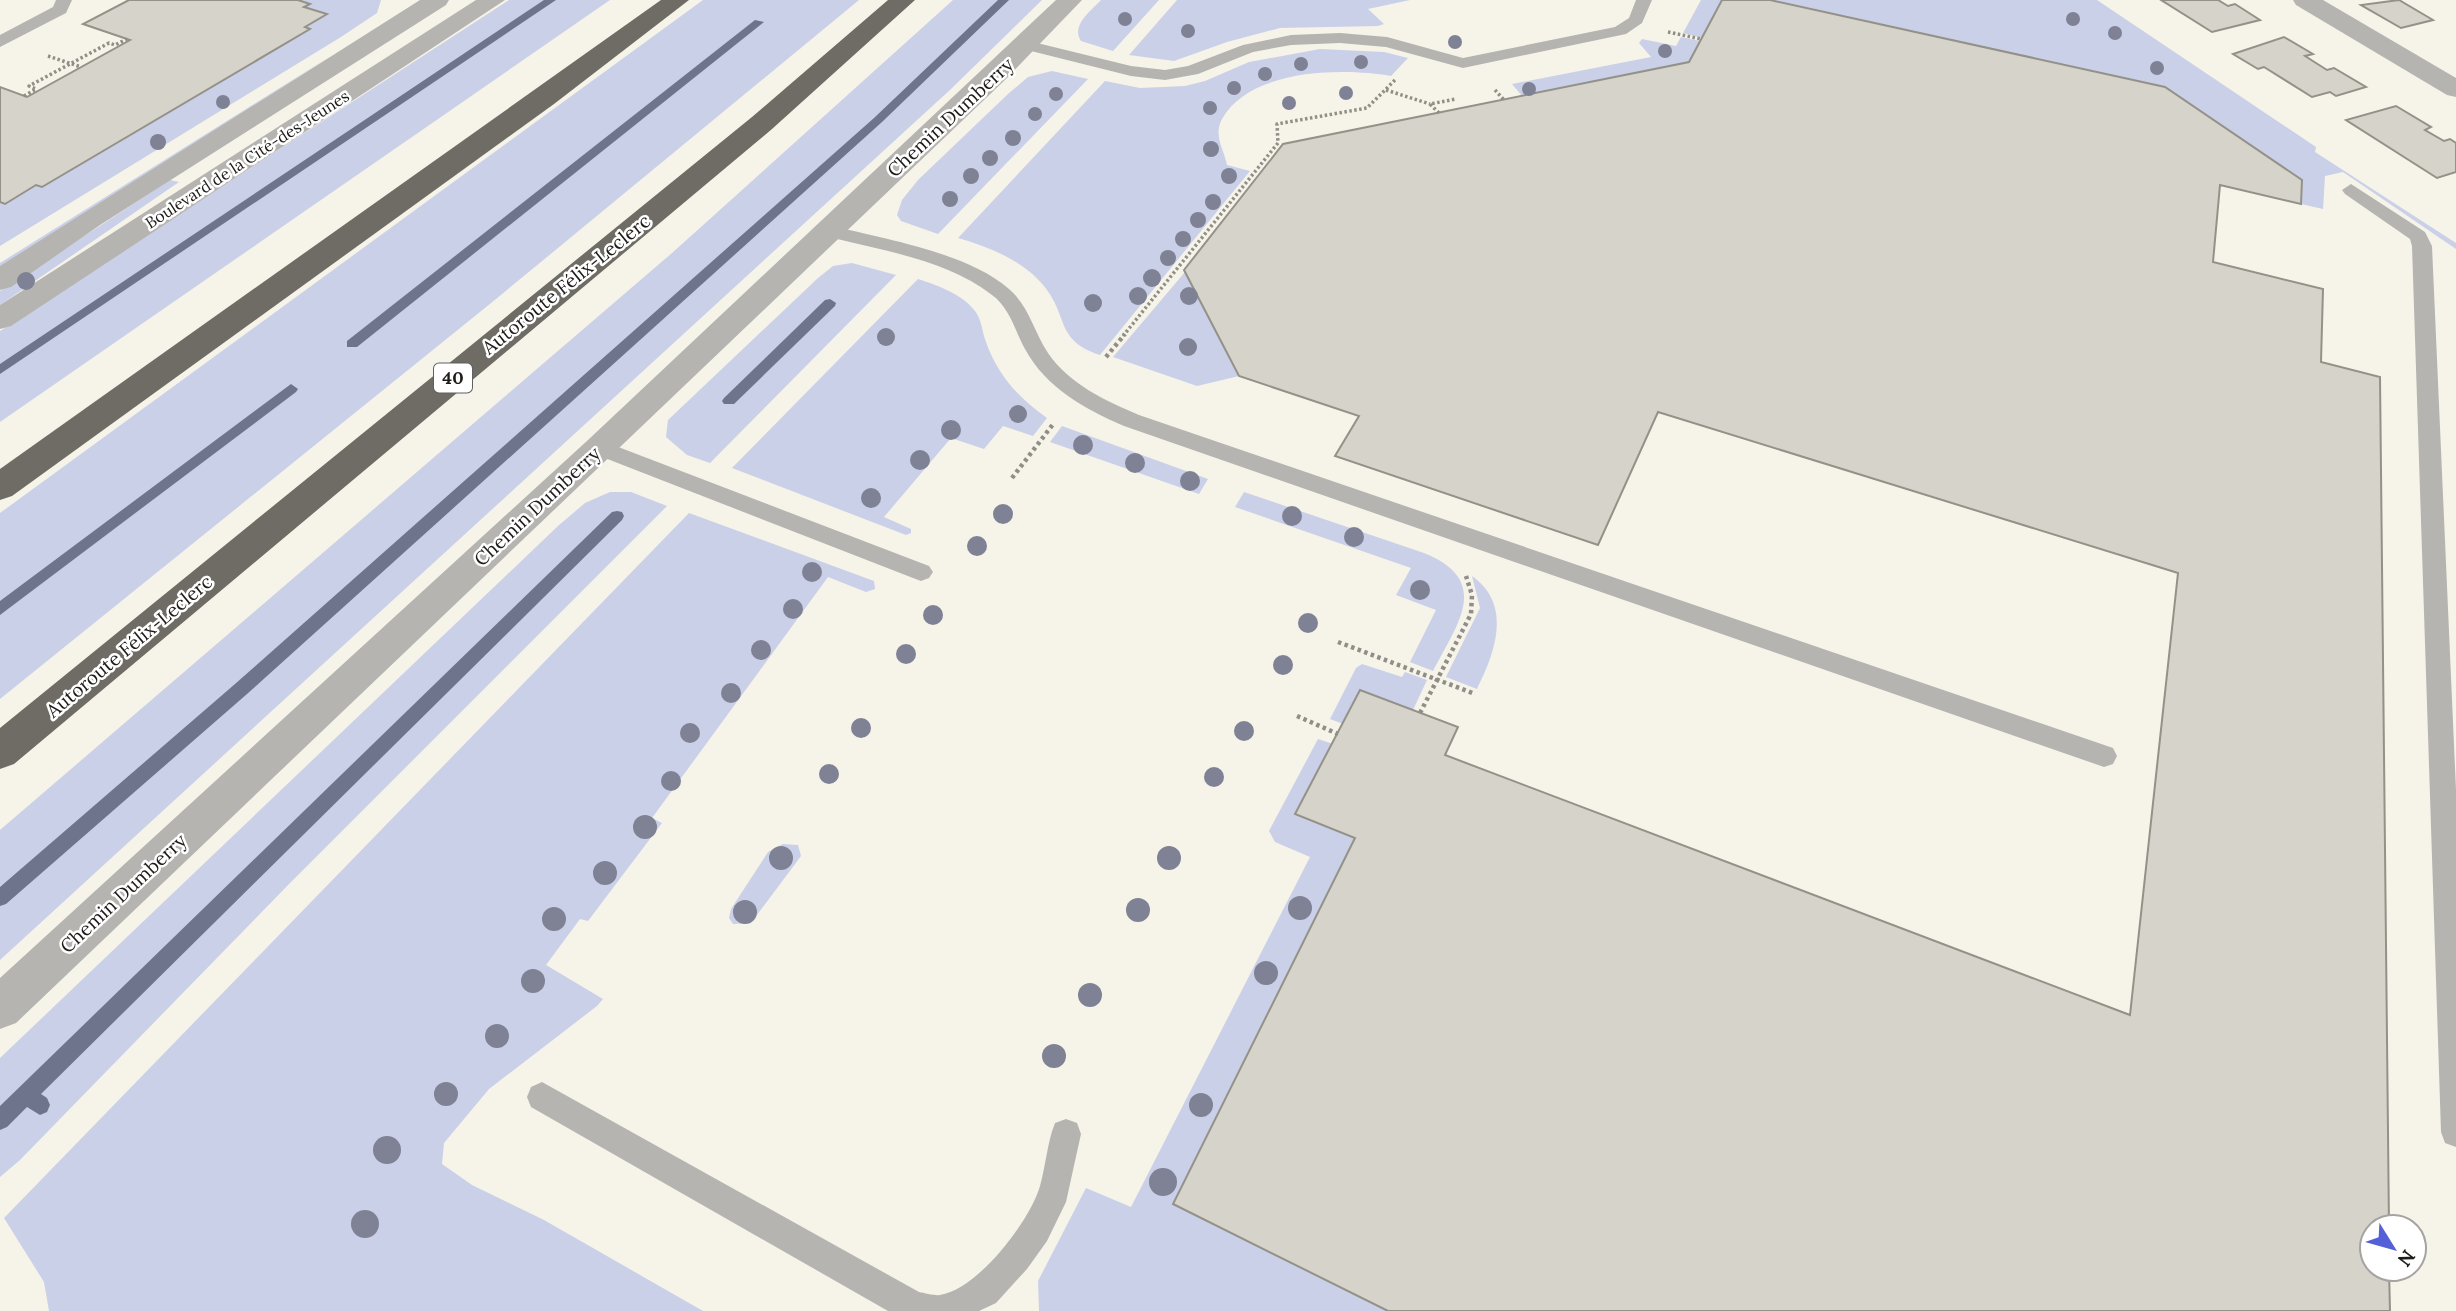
<svg xmlns="http://www.w3.org/2000/svg" width="2456" height="1311" font-family="Lora,serif">
  <style>
    .green { fill: #cad0e8 }
    .lines { fill: none; stroke-linecap: round; stroke-linejoin: round }
    .stream { fill: #6e748c; fill-rule: evenodd }
    .building { fill: #d6d4ca; stroke: #949188; stroke-width: 2 }
    .path-far1 { stroke: #908e87; stroke-width: 3.5; stroke-dasharray: 2.5 2.5; stroke-linecap: butt }
    .path { stroke: #908e87; stroke-width: 4.5; stroke-dasharray: 3.5 3.5; stroke-linecap: butt }
    .service { fill: #b5b4b0; fill-rule: evenodd }
    .minor { fill: #b5b4b0; fill-rule: evenodd }
    .tertiary { fill: #b5b4b0; fill-rule: evenodd }
    .motorway { fill: #6e6c64; fill-rule: evenodd }
    .tree { fill: #7f8195 }
    .labels { text-anchor: middle; stroke-width: 5; stroke-linejoin: round; paint-order: stroke }
    .far-street-label { font-size: 16px; fill: #1d1c19; stroke: #fff }
    .shield { fill: #fff; stroke: #61605e; stroke-width: 2 }
    .shield-label { font-size: 18px; font-weight: bold; fill: #1d1c19 }
    .street-label { font-size: 19px; fill: #1d1c19; stroke: #fff }
  </style>
  <rect width="100%" height="100%" fill="#f6f3e9"/>
  <g class="green">
    <polygon points="298,0 381,0 377,13 341,37 0,246 0,202 5,203 36,185 42,187 309,29 305,27 326,15 304,7 310,4"/>
    <polygon points="509,0 610,0 0,422 0,331"/>
    <polygon points="703,0 859,0 496,299 0,699 0,513"/>
    <polygon points="953,0 1042,0 951,89 0,960 0,830 672,253"/>
    <path d="M1101,0H1159L1113,51L1081,41C1071,25 1090,12 1101,0Z"/>
    <polygon points="1177,0 1410,0 1368,9 1384,24 1378,26 1280,28 1227,42 1174,61 1129,55"/>
    <polygon points="1701,0 1722,0 1702,38 1683,33"/>
    <polygon points="1770,0 2097,0 2316,147 2315,152 2456,243 2456,249 2343,172 2325,176 2323,209 2301,204 2302,180 2165,87"/>
    <polygon points="1681,37 1700,41 1689,62 1522,96 1512,84 1651,57 1639,43 1642,39 1676,46"/>
    <path d="M1320,49L1384,52L1408,58L1391,76C1343,68 1251,68 1222,119C1213,136 1224,149 1227,165L1250,171L1100,355C1057,341 1068,319 1047,290C1027,262 990,247 958,238L1105,81L1140,88L1185,86L1205,81L1249,62Z"/>
    <polygon points="334,54 0,269 0,263"/>
    <polygon points="1052,71 1088,79 938,234 901,221 897,215 902,200 918,180 1008,94 1028,77"/>
    <polygon points="170,180 179,182 0,305 0,291"/>
    <polygon points="852,263 896,275 710,463 687,455 666,437 668,420 818,278 833,266"/>
    <polygon points="1185,272 1239,376 1197,386 1113,357"/>
    <path d="M918,279C939,286 962,294 975,311C982,320 982,332 986,342C998,376 1019,398 1047,418L1033,436L1003,426L984,449L951,438L884,517L911,529V533L906,535L732,468Z"/>
    <polygon points="1062,426 1208,479 1199,494 1050,442"/>
    <polygon points="610,492 631,492 667,506 290,883 20,1160 0,1177 0,1058 558,526 585,503"/>
    <path d="M1244,492L1424,553C1493,581 1457,624 1433,671L1410,662L1436,610L1396,595L1411,568L1235,507Z"/>
    <polygon points="689,513 874,581 875,589 866,592 828,577 652,818 662,823 588,921 580,919 546,965 603,999 597,1006 489,1089 444,1143 442,1164 472,1185 544,1220 703,1311 49,1311 44,1282 4,1218"/>
    <path d="M1472,576C1513,605 1495,653 1477,689L1446,677L1480,608Z"/>
    <polygon points="1362,664 1402,677 1405,672 1427,680 1413,710 1361,690 1343,724 1330,719 1356,668"/>
    <polygon points="1318,739 1333,744 1295,814 1355,838 1173,1203 1388,1311 1039,1311 1038,1281 1086,1188 1131,1207 1310,857 1275,842 1269,831"/>
    <polygon points="783,844 798,845 801,856 751,923 733,924 729,918 731,909 768,852"/>
  </g>
  <g class="lines">
    <g class="stream">
      <polygon points="544,0 556,0 0,374 0,364"/>
      <polygon points="998,0 1009,0 882,122 247,694 6,904 0,906 0,887 235,684 874,118"/>
      <polygon points="755,20 764,22 357,347 347,347 347,341"/>
      <polygon points="830,299 836,303 835,306 734,404 724,404 722,401 724,398 825,300"/>
      <polygon points="291,384 298,389 296,392 0,615 0,601"/>
      <polygon points="617,511 622,512 624,516 622,520 41,1094 47,1098 50,1105 47,1112 40,1115 27,1107 7,1127 0,1130 0,1106 612,512"/>
    </g>
  </g>
  <g class="building">
    <polygon points="129,0 298,0 310,4 304,7 327,14 305,27 310,29 42,187 36,185 5,204 0,202 0,87 27,97 130,40 83,24"/>
    <polygon points="1722,0 1770,0 2165,87 2302,180 2301,204 2220,185 2213,262 2323,289 2321,362 2380,377 2389,1227 2372,1227 2372,1269 2389,1269 2390,1311 1388,1311 1173,1204 1355,838 1295,814 1360,690 1458,727 1445,755 2130,1015 2178,573 1658,412 1598,545 1335,456 1359,416 1239,376 1184,270 1283,144 1689,62"/>
    <polygon points="2161,0 2218,0 2228,6 2235,4 2260,20 2212,32"/>
    <polygon points="2399,0 2433,20 2401,28 2361,5"/>
    <polygon points="2284,37 2313,54 2305,56 2327,70 2334,68 2366,87 2336,96 2330,92 2312,97 2264,67 2258,69 2233,54"/>
    <polygon points="2396,106 2431,127 2425,130 2444,141 2450,139 2456,143 2456,172 2437,178 2346,120"/>
  </g>
  <g class="lines">
    <g class="path-far1">
      <polyline points="1668,32 1701,39"/>
      <polyline points="48,56 81,67"/>
      <polyline points="1386,90 1430,104"/>
      <polyline points="1495,90 1504,100"/>
      <polyline points="24,96 36,89 29,86 109,43 115,45 127,39"/>
      <polyline points="1439,113 1430,104 1456,99"/>
      <polyline points="1123,336 1278,143 1277,124 1367,108 1395,80"/>
    </g>
    <g class="path">
      <polyline points="1106,357 1125,334"/>
      <polyline points="1012,478 1054,423"/>
      <polyline points="1338,642 1475,694"/>
      <polyline points="1420,713 1471,614 1472,595 1466,576"/>
      <polyline points="1297,716 1338,734"/>
    </g>
    <g class="service">
      <polygon points="56,0 72,0 66,13 0,47 0,35 53,7"/>
      <polygon points="1636,0 1652,0 1642,23 1626,34 1463,68 1386,47 1340,43 1291,45 1253,52 1198,74 1165,80 1131,76 1019,48 1017,45 1025,40 1131,66 1165,70 1188,66 1243,45 1291,35 1340,33 1387,37 1463,58 1615,27 1629,18"/>
      <polygon points="2351,184 2425,232 2432,246 2456,790 2456,1147 2445,1143 2441,1132 2412,246 2410,239 2345,194 2342,190"/>
      <path d="M829,225C883,239 967,252 1009,289C1029,306 1034,332 1048,353C1069,384 1106,401 1139,415L2113,748L2117,756L2113,764L2104,767L1124,426C1085,409 1046,388 1025,349C1015,331 1010,308 992,295C946,259 878,250 822,235L820,231Z"/>
      <polygon points="600,440 929,566 933,572 929,578 921,581 913,578 592,453 589,448 592,443"/>
      <path d="M542,1082L919,1292C925,1293 935,1296 940,1295C978,1289 1030,1221 1040,1186C1046,1165 1047,1143 1055,1123L1066,1119L1077,1123L1081,1134L1066,1202L1047,1241L1027,1269L996,1303L979,1311H888L531,1107L527,1097L531,1087Z"/>
    </g>
    <polygon class="minor" points="2293,0 2323,0 2456,78 2456,97 2447,95 2296,5"/>
    <g class="tertiary">
      <polygon points="420,0 449,0 446,5 100,225 11,287 0,290 0,266"/>
      <polygon points="476,0 505,0 11,326 0,329 0,305"/>
      <polygon points="1056,0 1082,0 1006,79 16,1023 0,1029 0,978 588,440"/>
    </g>
    <g class="motorway">
      <polygon points="661,0 689,0 554,104 12,496 0,500 0,469"/>
      <polygon points="888,0 915,0 772,129 14,764 0,769 0,728 752,117"/>
    </g>
  </g>
  <g class="tree">
    <circle cx="1125" cy="19" r="7"/>
    <circle cx="2073" cy="19" r="7"/>
    <circle cx="1188" cy="31" r="7"/>
    <circle cx="2115" cy="33" r="7"/>
    <circle cx="1455" cy="42" r="7"/>
    <circle cx="1665" cy="51" r="7"/>
    <circle cx="1361" cy="62" r="7"/>
    <circle cx="1301" cy="64" r="7"/>
    <circle cx="2157" cy="68" r="7"/>
    <circle cx="1265" cy="74" r="7"/>
    <circle cx="1234" cy="88" r="7"/>
    <circle cx="1529" cy="89" r="7"/>
    <circle cx="1346" cy="93" r="7"/>
    <circle cx="1056" cy="94" r="7"/>
    <circle cx="223" cy="102" r="7"/>
    <circle cx="1289" cy="103" r="7"/>
    <circle cx="1210" cy="108" r="7"/>
    <circle cx="1035" cy="114" r="7"/>
    <circle cx="1013" cy="138" r="8"/>
    <circle cx="158" cy="142" r="8"/>
    <circle cx="1211" cy="149" r="8"/>
    <circle cx="990" cy="158" r="8"/>
    <circle cx="971" cy="176" r="8"/>
    <circle cx="1229" cy="176" r="8"/>
    <circle cx="950" cy="199" r="8"/>
    <circle cx="1213" cy="202" r="8"/>
    <circle cx="1198" cy="220" r="8"/>
    <circle cx="1183" cy="239" r="8"/>
    <circle cx="1168" cy="258" r="8"/>
    <circle cx="1152" cy="278" r="9"/>
    <circle cx="26" cy="281" r="9"/>
    <circle cx="1138" cy="296" r="9"/>
    <circle cx="1189" cy="296" r="9"/>
    <circle cx="1093" cy="303" r="9"/>
    <circle cx="886" cy="337" r="9"/>
    <circle cx="1188" cy="347" r="9"/>
    <circle cx="1018" cy="414" r="9"/>
    <circle cx="951" cy="430" r="10"/>
    <circle cx="1083" cy="445" r="10"/>
    <circle cx="920" cy="460" r="10"/>
    <circle cx="1135" cy="463" r="10"/>
    <circle cx="1190" cy="481" r="10"/>
    <circle cx="871" cy="498" r="10"/>
    <circle cx="1003" cy="514" r="10"/>
    <circle cx="1292" cy="516" r="10"/>
    <circle cx="1354" cy="537" r="10"/>
    <circle cx="977" cy="546" r="10"/>
    <circle cx="812" cy="572" r="10"/>
    <circle cx="1420" cy="590" r="10"/>
    <circle cx="793" cy="609" r="10"/>
    <circle cx="933" cy="615" r="10"/>
    <circle cx="1308" cy="623" r="10"/>
    <circle cx="761" cy="650" r="10"/>
    <circle cx="906" cy="654" r="10"/>
    <circle cx="1283" cy="665" r="10"/>
    <circle cx="731" cy="693" r="10"/>
    <circle cx="861" cy="728" r="10"/>
    <circle cx="1244" cy="731" r="10"/>
    <circle cx="690" cy="733" r="10"/>
    <circle cx="829" cy="774" r="10"/>
    <circle cx="1214" cy="777" r="10"/>
    <circle cx="671" cy="781" r="10"/>
    <circle cx="645" cy="827" r="12"/>
    <circle cx="781" cy="858" r="12"/>
    <circle cx="1169" cy="858" r="12"/>
    <circle cx="605" cy="873" r="12"/>
    <circle cx="1300" cy="908" r="12"/>
    <circle cx="1138" cy="910" r="12"/>
    <circle cx="745" cy="912" r="12"/>
    <circle cx="554" cy="919" r="12"/>
    <circle cx="1266" cy="973" r="12"/>
    <circle cx="533" cy="981" r="12"/>
    <circle cx="1090" cy="995" r="12"/>
    <circle cx="497" cy="1036" r="12"/>
    <circle cx="1054" cy="1056" r="12"/>
    <circle cx="446" cy="1094" r="12"/>
    <circle cx="1201" cy="1105" r="12"/>
    <circle cx="387" cy="1150" r="14"/>
    <circle cx="1163" cy="1182" r="14"/>
    <circle cx="365" cy="1224" r="14"/>
  </g>
  <g class="labels">
    <g class="far-street-label">
      <text transform="translate(247 159) rotate(-33)" y="6">Boulevard de la Cité-des-Jeunes</text>
    </g>
    <rect class="shield" x="434" y="363.5" width="38" height="29" rx="5"/>
    <g class="shield-label">
      <text x="453" y="384">40</text>
    </g>
    <g class="street-label">
      <text transform="translate(950 117) rotate(-43)" y="7">Chemin Dumberry</text>
      <text transform="translate(566 284) rotate(-39)" y="7">Autoroute Félix-Leclerc</text>
      <text transform="translate(537 506) rotate(-43)" y="7">Chemin Dumberry</text>
      <text transform="translate(129 646) rotate(-40)" y="7">Autoroute Félix-Leclerc</text>
      <text transform="translate(123 893) rotate(-43)" y="7">Chemin Dumberry</text>
    </g>
  </g>
  <g transform="translate(2393 1248) rotate(127)"><circle r="33" fill="#ffffff" stroke="#a5a4a3" stroke-width="2"/>
  <path d="M0-5L12 26L0 18L-12 26Z" fill="#5460d7"/>
  <text y="-10" font-size="19" font-weight="bold" text-anchor="middle" fill="#1d1c19">N</text>
  </g>
</svg>
